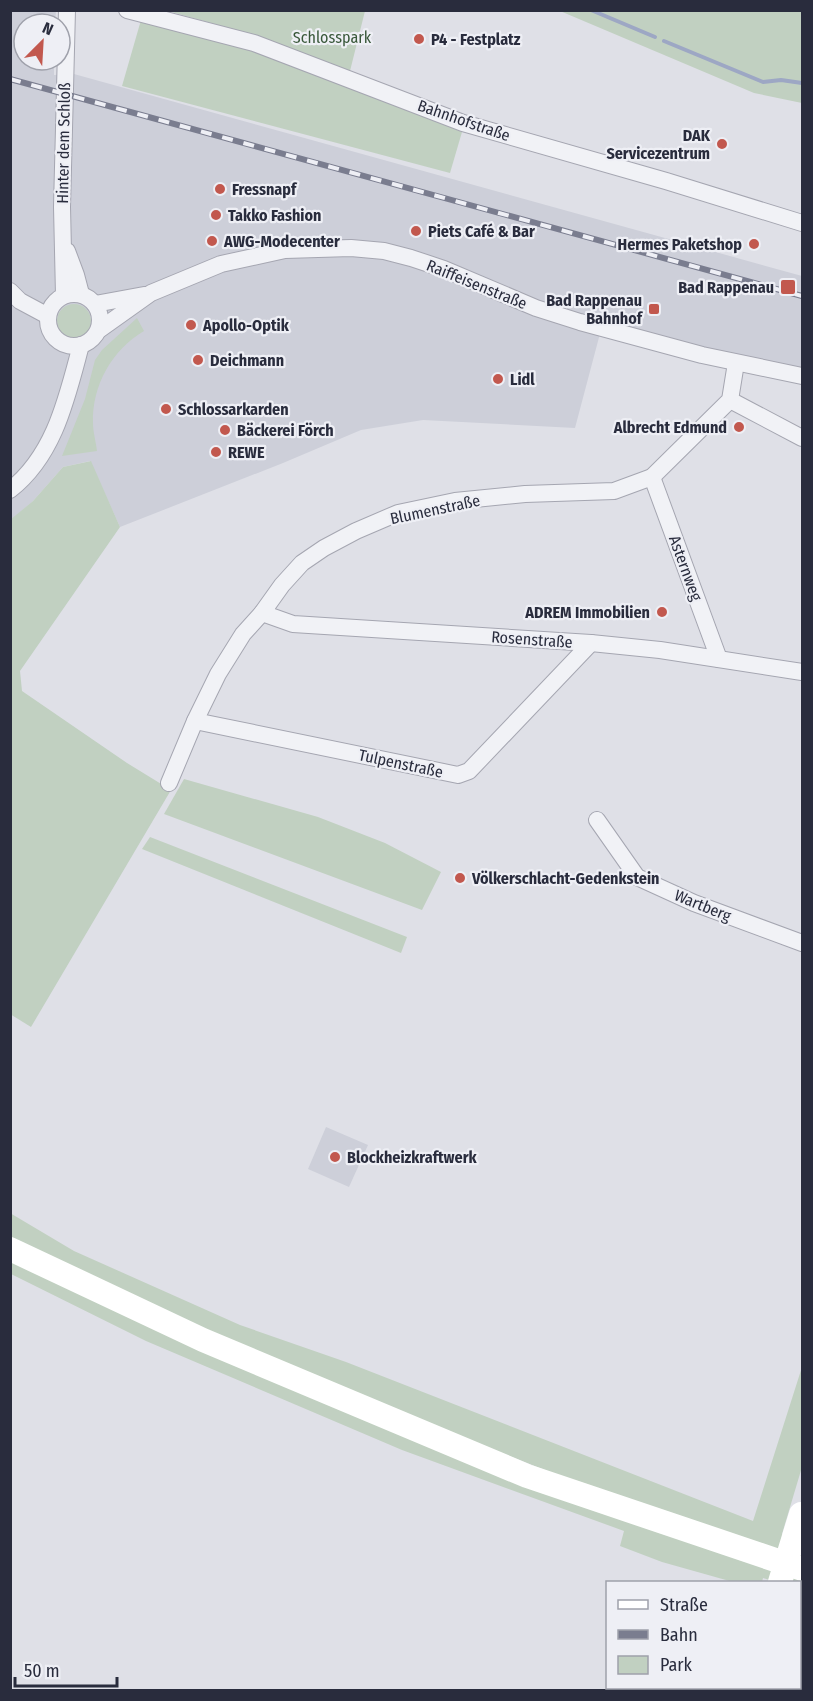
<svg xmlns="http://www.w3.org/2000/svg" width="813" height="1701" font-family="'Fira Sans Condensed',sans-serif">
  <style>
    .built { fill: #cdcfd9 }
    .green { fill: #c1d0c1 }
    .lines { fill: none; stroke-linecap: round; stroke-linejoin: round }
    .stream { stroke: #9da7c4; stroke-width: 4 }
    .street-casing { stroke: #a5a6b1; stroke-width: 18 }
    .street { stroke: #f1f2f6; stroke-width: 16 }
    .secondary { stroke: #fff; stroke-width: 24 }
    .rail-casing { stroke: #7a7d8f; stroke-width: 6 }
    .rail { stroke: #eeeff5; stroke-width: 4; stroke-dasharray: 11; stroke-linecap: butt }
    .secondary-bridge { stroke: #fff; stroke-width: 24 }
    .poi-dot { fill: #c2584e; stroke: #eeeff5; stroke-width: 2 }
    .labels { text-anchor: middle; stroke-width: 4.5; stroke-linejoin: round; paint-order: stroke }
    .park-label { font-size: 16px; fill: #385739; stroke: #eeeff5 }
    .poi-label { font-size: 16px; font-weight: bold; fill: #292c3d; stroke: #eeeff5; text-anchor: start }
    .street-label { font-size: 16px; fill: #292c3d; stroke: #eeeff5 }
  </style>
  <rect width="100%" height="100%" fill="#dfe0e7"/>
  <g class="built">
    <polygon points="11,11 56,11 55,24 24,24 24,60 54,60 54,75 74,74 802,276 802,381 602,326 575,428 423,420 361,430 283,463 120,527 90,461 63,467 33,501 11,520"/>
    <polygon points="326,1127 368,1145 349,1187 308,1169"/>
  </g>
  <g class="green">
    <polygon points="168,11 365,11 350,71 254,35"/>
    <polygon points="560,11 802,11 802,103 754,93"/>
    <polygon points="141,20 249,49 320,75 462,132 450,173 122,86"/>
    <circle cx="74" cy="321" r="17"/>
    <path d="M137,318L144,331C112,350 92,385 93,423C93,432 96,442 97,451L62,456L85,399L95,360L102,350Z"/>
    <polygon points="91,461 120,527 20,671 22,691 127,763 171,790 31,1027 10,1014 10,520 33,501 63,467"/>
    <polygon points="184,779 318,817 385,843 441,872 422,910 164,814"/>
    <polygon points="150,837 407,937 401,953 142,849"/>
    <polygon points="10,1213 74,1251 240,1325 346,1362 753,1521 802,1367 802,1467 782,1534 802,1545 802,1561 578,1483 310,1378 11,1240"/>
    <polygon points="10,1259 802,1580 802,1633 800,1641 800,1582 776,1582 763,1578 762,1582 733,1582 662,1562 620,1546 624,1531 402,1450 146,1341 11,1274"/>
  </g>
  <g class="lines">
    <g class="stream">
      <polyline points="591,10 655,37"/>
      <polyline points="664,41 763,82 781,80 802,83"/>
    </g>
    <defs>
      <g id="street">
        <polyline points="127,10 254,43 463,123 666,181 802,223"/>
        <polyline points="67,251 76,275 81,294"/>
        <polyline points="10,291 20,301 48,316"/>
        <circle cx="74" cy="320" r="26"/>
        <polyline points="64,295 62,207 67,10"/>
        <polyline points="95,304 144,295"/>
        <polyline points="99,330 151,293 221,264 285,250 351,248 384,251 411,258 444,269 536,308 580,322 702,355 802,376"/>
        <polyline points="730,400 802,438"/>
        <polyline points="652,477 719,659"/>
        <path d="M10,490C55,455 67,397 81,345"/>
        <polyline points="262,613 293,624 591,643 660,650 802,672"/>
        <polyline points="195,721 458,775 469,771 591,643"/>
        <polyline points="169,783 195,721 218,674 243,634 262,613 282,585 302,563 324,548 356,531 398,513 455,501 525,494 614,491 652,477 730,400 736,363"/>
        <polyline points="597,820 637,877 694,903 802,943"/>
      </g>
    </defs>
    <use href="#street" class="street-casing"/>
    <use href="#street" class="street"/>
    <g class="secondary">
      <polyline points="10,1249 203,1340 527,1476 802,1569"/>
      <polyline points="747,1690 748,1688"/>
    </g>
    <defs>
      <polyline id="rail" points="10,79 802,296"/>
    </defs>
    <use href="#rail" class="rail-casing"/>
    <use href="#rail" class="rail"/>
    <polyline class="secondary-bridge" points="780,1582 801,1514"/>
  </g>
  <g class="poi-dot">
    <circle cx="419" cy="39" r="6"/>
    <circle cx="722" cy="144" r="6"/>
    <circle cx="220" cy="189" r="6"/>
    <circle cx="216" cy="215" r="6"/>
    <circle cx="416" cy="231" r="6"/>
    <circle cx="212" cy="241" r="6"/>
    <circle cx="754" cy="244" r="6"/>
    <rect x="780" y="279" width="16" height="16" rx="3"/>
    <rect x="648" y="303" width="12" height="12" rx="3"/>
    <circle cx="191" cy="325" r="6"/>
    <circle cx="198" cy="360" r="6"/>
    <circle cx="498" cy="379" r="6"/>
    <circle cx="166" cy="409" r="6"/>
    <circle cx="739" cy="427" r="6"/>
    <circle cx="225" cy="430" r="6"/>
    <circle cx="216" cy="452" r="6"/>
    <circle cx="662" cy="612" r="6"/>
    <circle cx="460" cy="878" r="6"/>
    <circle cx="335" cy="1157" r="6"/>
  </g>
  <g class="labels">
    <g class="park-label">
      <text x="332" y="43">Schlosspark</text>
    </g>
    <g class="poi-label">
      <text x="431" y="45">P4 - Festplatz</text>
      <text x="710" y="141" text-anchor="end">DAK<tspan x="710" dy="18">Servicezentrum</tspan></text>
      <text x="232" y="195">Fressnapf</text>
      <text x="228" y="221">Takko Fashion</text>
      <text x="428" y="237">Piets Café &amp; Bar</text>
      <text x="224" y="247">AWG-Modecenter</text>
      <text x="742" y="250" text-anchor="end">Hermes Paketshop</text>
      <text x="774" y="293" text-anchor="end">Bad Rappenau</text>
      <text x="642" y="306" text-anchor="end">Bad Rappenau<tspan x="642" dy="18">Bahnhof</tspan></text>
      <text x="203" y="331">Apollo-Optik</text>
      <text x="210" y="366">Deichmann</text>
      <text x="510" y="385">Lidl</text>
      <text x="178" y="415">Schlossarkarden</text>
      <text x="727" y="433" text-anchor="end">Albrecht Edmund</text>
      <text x="237" y="436">Bäckerei Förch</text>
      <text x="228" y="458">REWE</text>
      <text x="650" y="618" text-anchor="end">ADREM Immobilien</text>
      <text x="472" y="884">Völkerschlacht-Gedenkstein</text>
      <text x="347" y="1163">Blockheizkraftwerk</text>
    </g>
    <g class="street-label">
      <text transform="translate(464 120) rotate(19)" y="6">Bahnhofstraße</text>
      <text transform="translate(63 143) rotate(-89)" y="6">Hinter dem Schloß</text>
      <text transform="translate(477 284) rotate(22)" y="6">Raiffeisenstraße</text>
      <text transform="translate(435 509) rotate(-12)" y="6">Blumenstraße</text>
      <text transform="translate(686 568) rotate(70)" y="6">Asternweg</text>
      <text transform="translate(532 639) rotate(4)" y="6">Rosenstraße</text>
      <text transform="translate(401 763) rotate(12)" y="6">Tulpenstraße</text>
      <text transform="translate(703 905) rotate(22)" y="6">Wartberg</text>
    </g>
  </g>
  <rect width="813" height="1701" fill="none" stroke="#292c3d" stroke-width="24"/>
  <rect x="606" y="1581" width="195" height="108" fill="#eeeff5" stroke="#9fa1ab" stroke-width="1.5"/>
  <rect x="618" y="1600" width="30" height="9" fill="#ffffff" stroke="#9fa1ab" stroke-width="1.5"/>
  <text x="660" y="1611" font-size="18" fill="#292c3d">Straße</text>
  <rect x="618" y="1630" width="30" height="9" fill="#7a7d8f" stroke="#9fa1ab" stroke-width="1.5"/>
  <text x="660" y="1641" font-size="18" fill="#292c3d">Bahn</text>
  <rect x="618" y="1656" width="30" height="18" fill="#c1d0c1" stroke="#9fa1ab" stroke-width="1.5"/>
  <text x="660" y="1671" font-size="18" fill="#292c3d">Park</text>
  <g transform="translate(42 42) rotate(24)"><circle r="28" fill="#eeeff5" stroke="#9fa1ab" stroke-width="1.5"/>
  <path d="M0-4.5L10 22L0 15L-10 22Z" fill="#c2584e"/>
  <text y="-9" font-size="16" font-weight="bold" text-anchor="middle" fill="#292c3d">N</text>
  </g>
  <path d="M15 1677v9h102v-9" fill="none" stroke="#292c3d" stroke-width="3"/>
  <text x="24" y="1677" font-size="18" fill="#292c3d" stroke="#eeeff5" stroke-width="4.5" paint-order="stroke">50 m</text>
</svg>
